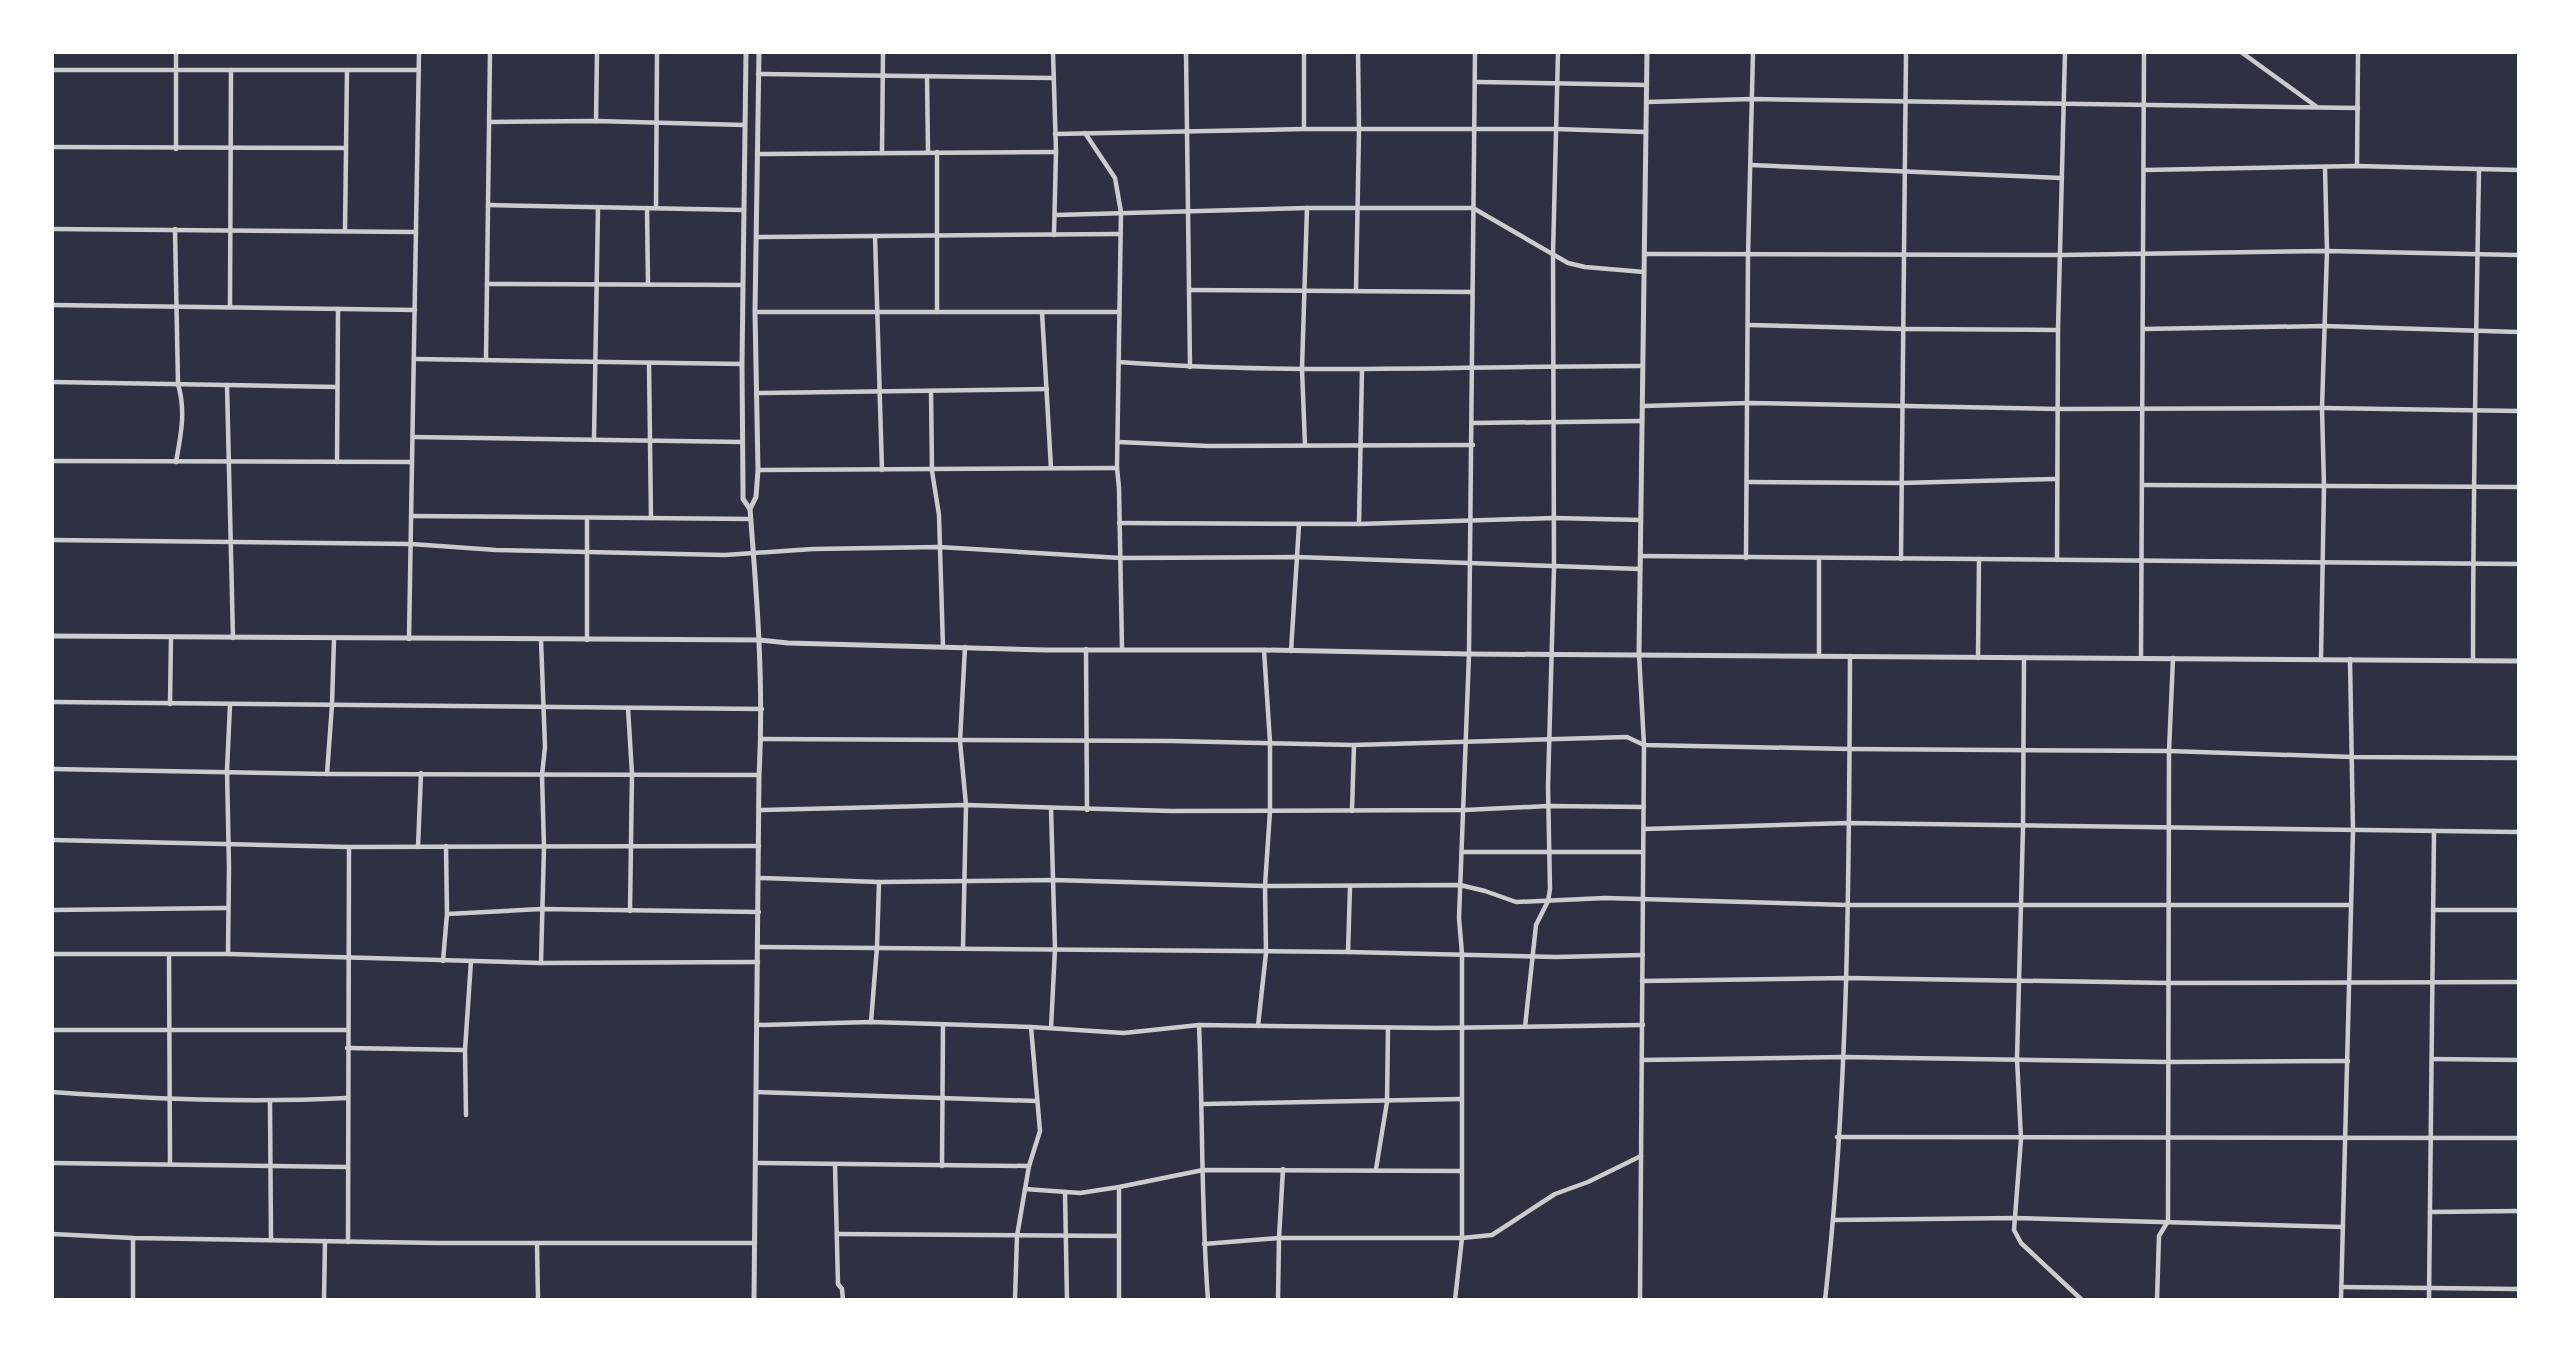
<svg xmlns="http://www.w3.org/2000/svg" width="2571" height="1352" font-family="'Times New Roman',serif">
  <style>
    .lines { fill: none; stroke-linecap: round; stroke-linejoin: round }
    .minor { stroke: #caccd0; stroke-width: 4.5 }
    .tertiary { stroke: #caccd0; stroke-width: 5 }
  </style>
  <rect width="100%" height="100%" fill="#2d3142"/>
  <g class="lines">
    <g class="minor">
      <polyline points="1053,52 1056,152 1054,235"/>
      <polyline points="1186,52 1190,367"/>
      <polyline points="2241,52 2317,107"/>
      <polyline points="52,70 419,70"/>
      <polyline points="758,74 1052,78"/>
      <polyline points="927,76 928,152"/>
      <polyline points="1477,82 1647,85"/>
      <polyline points="1647,102 1752,99 2358,108"/>
      <polyline points="596,121 597,52"/>
      <polyline points="489,122 596,121 744,125"/>
      <polyline points="1304,129 1304,52"/>
      <polyline points="1085,133 1115,178 1121,212 1117,468 1119,488 1122,649"/>
      <polyline points="1055,134 1304,129 1556,129 1646,132"/>
      <polyline points="52,147 345,148"/>
      <polyline points="176,149 176,52"/>
      <polyline points="882,153 883,52"/>
      <polyline points="757,154 1056,152"/>
      <polyline points="1751,165 2061,178"/>
      <polyline points="2357,166 2358,52"/>
      <polyline points="2144,170 2357,166 2518,170"/>
      <polyline points="488,205 744,210"/>
      <polyline points="647,208 648,284"/>
      <polyline points="656,208 657,52"/>
      <polyline points="1056,215 1307,208 1473,208 1568,263 1585,267 1644,272"/>
      <polyline points="52,229 416,232"/>
      <path d="M175,229L178,384C186,411 181,435 176,462"/>
      <polyline points="345,231 347,70"/>
      <polyline points="875,236 882,470"/>
      <polyline points="756,237 1119,234"/>
      <polyline points="1645,254 2060,255 2327,251 2518,255"/>
      <polyline points="487,284 742,285"/>
      <polyline points="1189,290 1472,292"/>
      <polyline points="1356,290 1359,130 1358,52"/>
      <polyline points="52,305 415,310"/>
      <polyline points="230,307 231,70"/>
      <polyline points="755,312 1119,312"/>
      <polyline points="937,312 937,152"/>
      <polyline points="1042,312 1051,468"/>
      <polyline points="1749,325 1903,329 2058,330"/>
      <polyline points="2143,329 2324,326 2518,332"/>
      <polyline points="414,359 742,364"/>
      <polyline points="486,360 490,52"/>
      <path d="M1119,362C1293,375 1468,366 1643,366"/>
      <polyline points="649,363 651,518"/>
      <polyline points="52,382 337,387"/>
      <polyline points="227,385 233,638"/>
      <polyline points="931,391 932,471 939,515 943,647"/>
      <polyline points="756,393 1047,389"/>
      <polyline points="1643,406 1749,403 2058,409 2322,408 2518,411"/>
      <polyline points="1473,423 1642,421"/>
      <polyline points="413,437 742,442"/>
      <polyline points="594,440 598,207"/>
      <polyline points="1118,442 1208,446 1473,445"/>
      <polyline points="1305,445 1302,369 1307,208"/>
      <polyline points="52,461 412,462"/>
      <polyline points="337,462 338,309"/>
      <polyline points="758,470 1117,468"/>
      <polyline points="1747,482 1901,483 2056,479"/>
      <polyline points="2143,485 2518,487"/>
      <polyline points="411,516 751,519"/>
      <polyline points="1119,523 1359,524 1554,518 1641,520"/>
      <polyline points="1359,524 1362,369"/>
      <polyline points="52,540 411,544 496,550 725,555 813,549 939,547 1121,558 1297,557 1640,569"/>
      <polyline points="1641,556 2518,564"/>
      <polyline points="1746,558 1748,255 1753,52"/>
      <polyline points="1901,559 1906,52"/>
      <polyline points="1819,560 1819,656"/>
      <polyline points="2057,560 2058,330 2065,52"/>
      <polyline points="409,639 419,52"/>
      <polyline points="541,640 545,747 542,775 544,847 541,963"/>
      <polyline points="587,640 587,518"/>
      <polyline points="1086,649 1087,810"/>
      <polyline points="1291,651 1299,525"/>
      <polyline points="1639,654 1644,745 1640,1300"/>
      <polyline points="1978,658 1979,559"/>
      <polyline points="2024,658 2023,827 2017,1059 2021,1139 2014,1230 2021,1243 2082,1300"/>
      <polyline points="2141,658 2144,52"/>
      <polyline points="2321,658 2324,486 2322,408 2327,251 2325,168"/>
      <path d="M2473,661C2473,497 2476,333 2479,169"/>
      <polyline points="52,702 762,709"/>
      <polyline points="170,704 171,637"/>
      <polyline points="628,708 632,774 630,911"/>
      <polyline points="761,739 1172,741 1354,745 1627,737 1644,745 1849,749 2169,751 2353,757 2518,758"/>
      <polyline points="52,769 327,774 759,775"/>
      <polyline points="327,774 332,705 334,639"/>
      <polyline points="1051,808 1055,949 1051,1028"/>
      <polyline points="759,810 966,805 1171,811 1465,810 1548,806 1644,807"/>
      <polyline points="1352,811 1354,745"/>
      <polyline points="1644,829 1848,823 2518,832"/>
      <polyline points="52,840 349,847 759,846"/>
      <polyline points="418,847 421,773"/>
      <polyline points="1462,852 1643,852"/>
      <polyline points="759,878 879,882 1053,880 1265,886 1460,885 1485,891 1516,902 1605,898 1847,905 2350,905"/>
      <polyline points="52,910 227,908"/>
      <polyline points="2434,910 2518,910"/>
      <polyline points="447,914 541,909 759,912"/>
      <polyline points="759,947 1348,952 1556,957 1643,955"/>
      <polyline points="963,948 966,805 960,741 965,647"/>
      <polyline points="1348,952 1350,887"/>
      <polyline points="52,954 228,954 541,963 758,962"/>
      <polyline points="228,954 229,867 227,770 230,705"/>
      <polyline points="169,955 170,1164"/>
      <polyline points="443,961 447,914 446,846"/>
      <polyline points="1642,981 1847,978 2170,983 2518,982"/>
      <polyline points="871,1022 877,947 879,882"/>
      <polyline points="758,1025 871,1022 1031,1027 1124,1033 1199,1025 1436,1028 1643,1025"/>
      <path d="M1199,1025C1203,1117 1201,1208 1208,1300"/>
      <polyline points="1258,1026 1266,953 1265,886 1270,811 1270,742 1264,650"/>
      <polyline points="1525,1027 1536,925 1548,901 1550,889 1548,786 1554,568 1553,254 1558,52"/>
      <polyline points="52,1030 348,1030"/>
      <polyline points="347,1048 465,1050"/>
      <polyline points="2432,1059 2518,1060"/>
      <polyline points="1642,1060 1844,1057 2169,1062 2348,1061"/>
      <path d="M52,1092C153,1099 246,1103 347,1098"/>
      <polyline points="757,1092 1037,1101"/>
      <polyline points="270,1102 271,1240"/>
      <polyline points="1202,1104 1460,1099"/>
      <polyline points="466,1115 465,1050 471,961"/>
      <polyline points="1837,1137 2518,1138"/>
      <polyline points="52,1163 347,1167"/>
      <polyline points="757,1163 1029,1166"/>
      <polyline points="835,1165 838,1284 842,1289 843,1300"/>
      <polyline points="942,1166 943,1024"/>
      <polyline points="1376,1169 1387,1102 1388,1028"/>
      <polyline points="1119,1187 1119,1300"/>
      <polyline points="1025,1189 1080,1193 1119,1187 1203,1170 1460,1171"/>
      <polyline points="1065,1192 1067,1300"/>
      <polyline points="2430,1212 2518,1211"/>
      <polyline points="1834,1220 2015,1218 2343,1227"/>
      <polyline points="52,1234 133,1238 438,1243 755,1243"/>
      <polyline points="837,1234 1119,1236"/>
      <polyline points="348,1242 349,847"/>
      <polyline points="537,1243 538,1300"/>
      <polyline points="1204,1244 1279,1238 1462,1238 1492,1235 1555,1194 1588,1182 1641,1156"/>
      <polyline points="2341,1287 2518,1289"/>
      <polyline points="133,1300 133,1238"/>
      <polyline points="324,1300 325,1241"/>
      <polyline points="1015,1300 1017,1236 1029,1166 1040,1131 1031,1027"/>
      <polyline points="1278,1300 1279,1238 1283,1169"/>
      <polyline points="1455,1300 1462,1238 1462,954 1459,918 1469,654 1475,52"/>
      <path d="M1825,1300C1849,1086 1849,871 1850,656"/>
      <polyline points="2157,1300 2159,1236 2168,1221 2169,751 2173,658"/>
      <polyline points="2341,1300 2353,831 2350,659"/>
      <polyline points="2429,1300 2434,831"/>
    </g>
    <g class="tertiary">
      <path d="M746,52L742,364L743,490V499L750,509C757,598 764,686 759,775L754,1300"/>
      <polyline points="750,509 756,497 758,470 755,312 759,52"/>
      <polyline points="52,636 760,640 788,643 1046,650 1264,650 1469,654 2518,661"/>
      <polyline points="1639,654 1647,52"/>
    </g>
  </g>
  <rect width="2571" height="1352" fill="none" stroke="#ffffff" stroke-width="108"/>
</svg>
